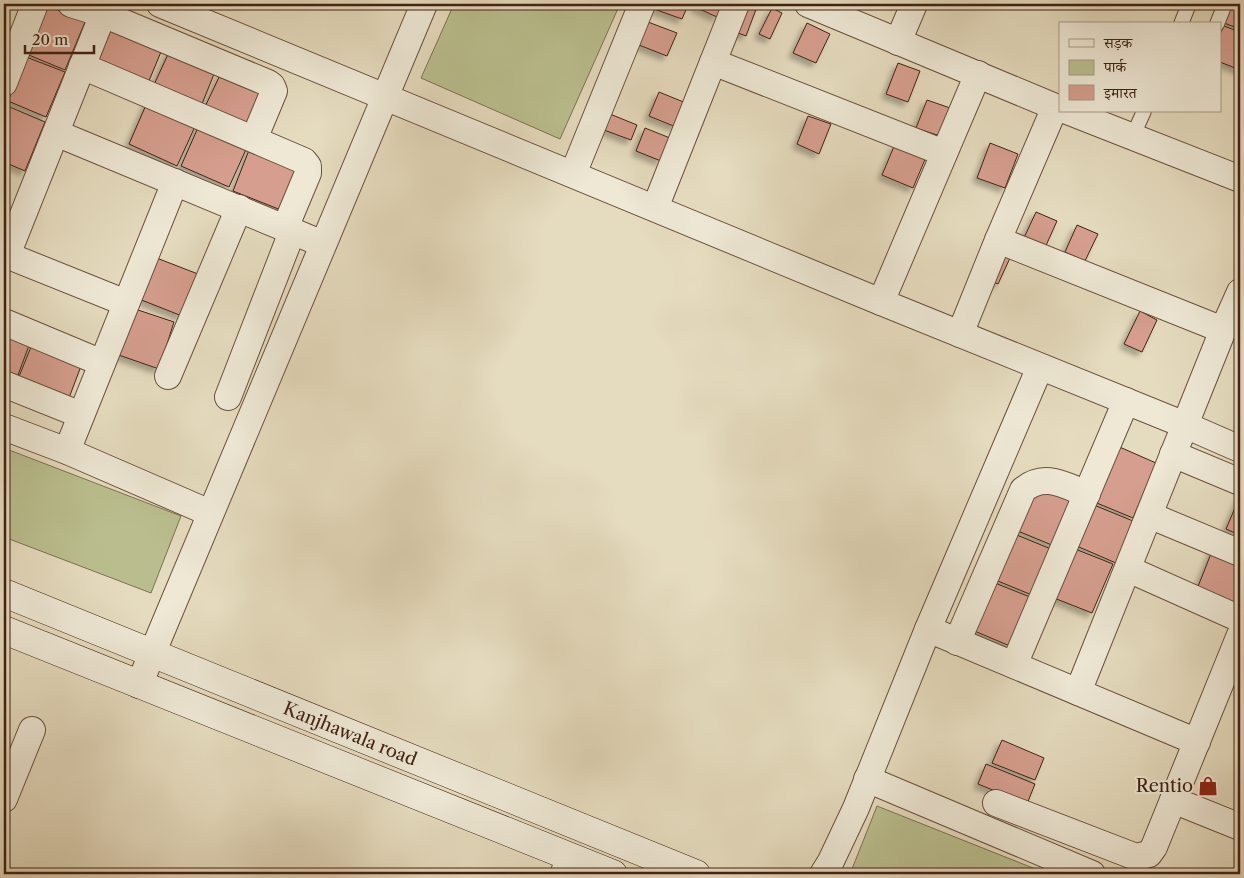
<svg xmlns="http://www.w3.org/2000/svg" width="1244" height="878" font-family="'Libre Caslon Text','Noto Serif Devanagari',serif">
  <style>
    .green { fill: #babe8e; stroke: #7e7051 }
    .building { fill: #d59e8e; stroke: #422214; filter: url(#shadow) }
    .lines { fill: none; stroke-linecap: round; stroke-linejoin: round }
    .lane-casing { stroke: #6b503e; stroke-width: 16 }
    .street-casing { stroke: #6b503e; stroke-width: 28 }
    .secondary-casing { stroke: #422214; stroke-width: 29 }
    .lane { stroke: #eee8d5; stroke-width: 14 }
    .street { stroke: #eee8d5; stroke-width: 26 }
    .secondary { stroke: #eee8d5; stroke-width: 28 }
    .labels { text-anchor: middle; stroke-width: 4; stroke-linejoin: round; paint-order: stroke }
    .street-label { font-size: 18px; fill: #422214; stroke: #eee8d5 }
    .poi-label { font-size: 18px; fill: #422214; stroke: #eee8d5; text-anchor: end }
  </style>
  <defs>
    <filter id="shadow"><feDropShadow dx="-4.5" dy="4.5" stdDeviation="2.5" flood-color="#0004"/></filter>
  </defs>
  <rect width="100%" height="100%" fill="#e5dbbe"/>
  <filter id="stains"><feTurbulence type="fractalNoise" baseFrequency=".004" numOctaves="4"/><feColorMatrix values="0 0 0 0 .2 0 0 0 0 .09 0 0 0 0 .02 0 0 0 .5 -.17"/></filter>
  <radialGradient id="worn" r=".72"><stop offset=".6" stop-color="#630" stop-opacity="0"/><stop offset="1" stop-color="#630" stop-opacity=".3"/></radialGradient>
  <g class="green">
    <polygon points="454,4 620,4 560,139 421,78"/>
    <polygon points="4,448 181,516 151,593 4,537"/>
    <polygon points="877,806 1048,874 850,874"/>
  </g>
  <g class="building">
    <polygon points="44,4 85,22 65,70 24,53"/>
    <polygon points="655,4 685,4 688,5 682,19 654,9"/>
    <polygon points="696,4 723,4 717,17 695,7"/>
    <polygon points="743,4 758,4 746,36 733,31"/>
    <polygon points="1231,4 1240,4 1240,29 1224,23"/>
    <polygon points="772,8 782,13 770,39 759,34"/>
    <polygon points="648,22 677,33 667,56 639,45"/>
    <polygon points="807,23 830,34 816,63 793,53"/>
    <polygon points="111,25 163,47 146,88 92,64"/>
    <polygon points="1224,26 1240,32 1240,70 1220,62 1220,34"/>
    <polygon points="170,50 216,69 200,109 152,89"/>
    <polygon points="26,57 65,72 46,117 8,101"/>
    <polygon points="898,63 920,71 908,102 886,94"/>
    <polygon points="221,73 267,91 252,130 203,111"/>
    <polygon points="659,92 686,103 676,127 649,116"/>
    <polygon points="149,98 198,120 177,166 129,144"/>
    <polygon points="927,100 953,109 943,137 916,128"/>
    <polygon points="5,105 45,122 25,171 4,162"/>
    <polygon points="610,114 637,125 631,140 604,130"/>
    <polygon points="808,116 831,124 819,154 797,144"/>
    <polygon points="200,123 248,145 229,187 181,166"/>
    <polygon points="645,128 670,138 661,161 636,151"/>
    <polygon points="990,143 1018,154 1005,188 977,178"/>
    <polygon points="895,144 926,157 913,188 882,175"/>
    <polygon points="251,145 304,166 286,212 233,191"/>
    <polygon points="1036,212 1057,221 1044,250 1023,240"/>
    <polygon points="1077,225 1098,234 1085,261 1065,252"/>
    <polygon points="995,252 1010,258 998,284 984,278"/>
    <polygon points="154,257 198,274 182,316 139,299"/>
    <polygon points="129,307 174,322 159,369 113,353"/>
    <polygon points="1140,311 1157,320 1142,352 1124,344"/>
    <polygon points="4,330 31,340 15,383 4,379"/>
    <polygon points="33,342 83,361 67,403 16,384"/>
    <polygon points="1115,445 1156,463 1133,518 1092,501"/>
    <polygon points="1034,487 1078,502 1059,548 1013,529"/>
    <polygon points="1240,496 1240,535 1226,529"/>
    <polygon points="1089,503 1133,521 1116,563 1072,544"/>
    <polygon points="1007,531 1051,549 1032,595 988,577"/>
    <polygon points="1214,546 1240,557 1240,607 1197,589"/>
    <polygon points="1070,547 1113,564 1092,613 1049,596"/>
    <polygon points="985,579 1030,597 1010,646 965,627"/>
    <polygon points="1002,740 1044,758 1035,780 992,763"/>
    <polygon points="986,764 1035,784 1027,804 978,784"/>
  </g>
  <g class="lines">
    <defs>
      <g id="lane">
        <polyline points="1181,24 1189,4"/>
        <polyline points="1217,24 1225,4"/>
        <polyline points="1132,138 1144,111"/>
        <polyline points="557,874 564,855"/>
      </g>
      <g id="street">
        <polyline points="71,4 103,14 268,83 272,86 274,91 254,139"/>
        <polyline points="160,4 881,302 1185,425 1240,449"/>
        <polyline points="808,4 1060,109"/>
        <polyline points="898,42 914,4"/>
        <polyline points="713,62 944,153"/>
        <polyline points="82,66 304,161 308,166 308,173 285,228"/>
        <polyline points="4,83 35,4"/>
        <polyline points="1067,111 1240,179"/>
        <polyline points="56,133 323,244"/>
        <polyline points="573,174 642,4"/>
        <polyline points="655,208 736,4"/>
        <polyline points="998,240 1223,330"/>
        <polyline points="4,254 126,303"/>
        <polyline points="7,255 107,4"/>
        <polyline points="881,302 978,74"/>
        <polyline points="4,322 102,363"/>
        <polyline points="960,334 998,240 1055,107"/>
        <polyline points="168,376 239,208"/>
        <polyline points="4,384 81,415"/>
        <polyline points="228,397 292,232"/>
        <polyline points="4,427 67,451 210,513"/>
        <polyline points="67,451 175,182"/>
        <polyline points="1173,454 1240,482"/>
        <polyline points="1149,515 1240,553"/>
        <polyline points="1128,569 1240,619"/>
        <polyline points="928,629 1197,742"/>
        <path d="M957,642L1023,490C1044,472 1064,485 1087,494"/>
        <polyline points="1014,665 1126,401"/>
        <polyline points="139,685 424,4"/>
        <polyline points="1078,692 1223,330 1240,292"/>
        <polyline points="867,779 1092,874"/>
        <polyline points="4,799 32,730"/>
        <polyline points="1173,800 1240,827"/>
        <polyline points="996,803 1136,857 1149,854 1154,847 1240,635"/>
        <polyline points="823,874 831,861 856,808 928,629 1040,367"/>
      </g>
      <g id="secondary">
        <polyline points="4,593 696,874"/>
        <polyline points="4,630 613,874"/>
      </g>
    </defs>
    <use href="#lane" class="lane-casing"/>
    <use href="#street" class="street-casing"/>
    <use href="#secondary" class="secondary-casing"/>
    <use href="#lane" class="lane"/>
    <use href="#street" class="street"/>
    <use href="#secondary" class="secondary"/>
  </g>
  <defs>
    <symbol id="shop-bare" viewBox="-9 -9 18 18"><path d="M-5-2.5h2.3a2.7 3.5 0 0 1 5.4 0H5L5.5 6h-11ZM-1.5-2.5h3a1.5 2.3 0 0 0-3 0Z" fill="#8f2418" stroke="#eee8d5" stroke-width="2.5" paint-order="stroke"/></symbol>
  </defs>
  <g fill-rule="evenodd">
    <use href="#shop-bare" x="1194" y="772" width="28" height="28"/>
  </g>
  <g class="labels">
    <g class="street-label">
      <text transform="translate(350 734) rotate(22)" y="6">Kanjhawala road</text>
    </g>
    <g class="poi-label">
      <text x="1193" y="792">Rentio</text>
    </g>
  </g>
  <rect width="1244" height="878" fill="none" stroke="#e5dbbe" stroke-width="20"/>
  <rect x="5" y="5" width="1234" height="868" fill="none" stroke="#422214" stroke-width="2.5"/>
  <rect x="10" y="10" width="1224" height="858" fill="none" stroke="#422214"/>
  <rect x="1059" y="22" width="162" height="90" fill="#eee8d5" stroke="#a99988"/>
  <rect x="1069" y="39" width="25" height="8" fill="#eee8d5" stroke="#a99988"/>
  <text x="1104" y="48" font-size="15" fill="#422214">सड़क</text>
  <rect x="1069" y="60" width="25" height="15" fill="#babe8e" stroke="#a99988"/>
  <text x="1104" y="72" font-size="15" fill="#422214">पार्क</text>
  <rect x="1069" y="85" width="25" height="15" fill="#d59e8e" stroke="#a99988"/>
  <text x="1104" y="98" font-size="15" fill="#422214">इमारत</text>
  <path d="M25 45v8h69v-8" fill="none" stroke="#422214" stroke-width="2.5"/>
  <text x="32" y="45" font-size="15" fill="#422214" stroke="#eee8d5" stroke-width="4" paint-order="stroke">20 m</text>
  <rect width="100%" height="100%" filter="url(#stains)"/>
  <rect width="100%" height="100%" fill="url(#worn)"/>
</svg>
